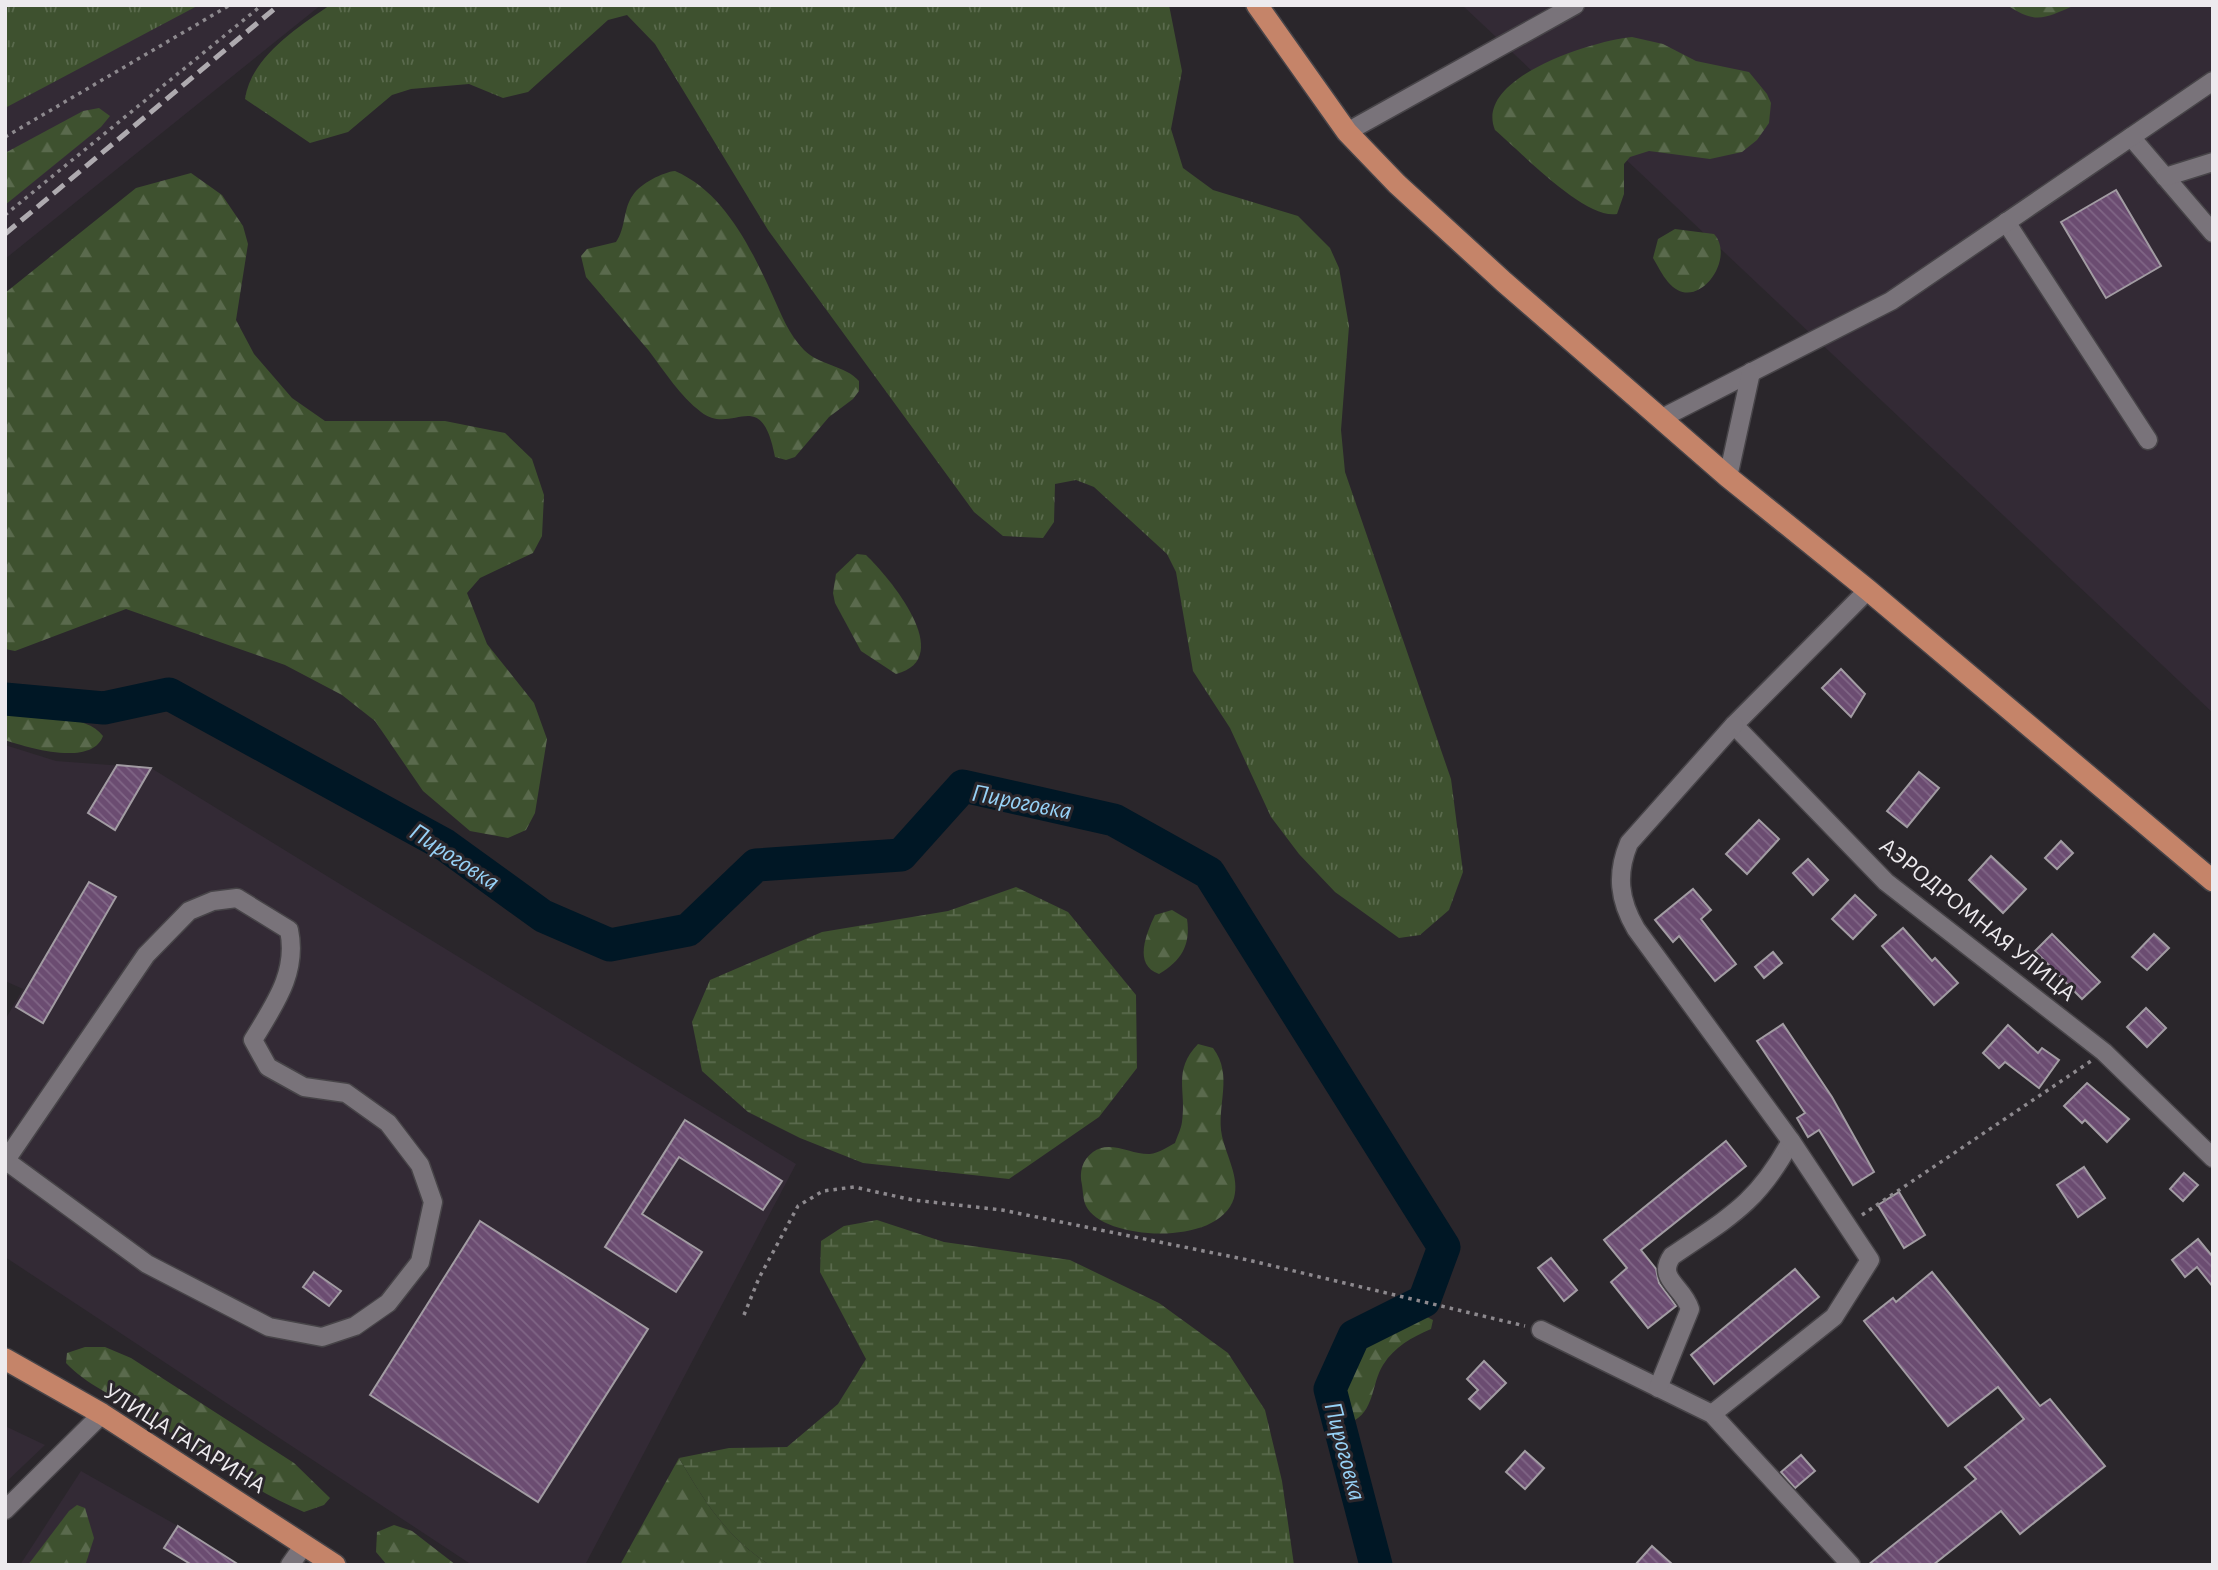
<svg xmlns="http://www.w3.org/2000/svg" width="2218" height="1570" font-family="'Alegreya Sans',sans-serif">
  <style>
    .built { fill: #332a35 }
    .grass { fill: url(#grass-tufts) }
    .forest { fill: url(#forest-firs) }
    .wetland { fill: url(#wetland-marsh) }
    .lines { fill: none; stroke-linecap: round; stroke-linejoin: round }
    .river { stroke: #001725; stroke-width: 33 }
    .building { fill: url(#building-back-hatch); stroke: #a29ca3; stroke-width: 2 }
    .minor-casing { stroke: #474448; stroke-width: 21 }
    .major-casing { stroke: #474448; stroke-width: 24 }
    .path { stroke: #8d898e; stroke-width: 3.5; stroke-dasharray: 3.5 5; stroke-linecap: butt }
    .minor { stroke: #79737a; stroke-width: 18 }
    .major { stroke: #c58469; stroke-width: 21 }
    .rail { stroke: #aeaaaf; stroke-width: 5; stroke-dasharray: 14 7; stroke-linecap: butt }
    .labels { text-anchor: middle; stroke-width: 6; stroke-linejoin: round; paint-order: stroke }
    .street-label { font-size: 24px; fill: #edeaee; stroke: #2a262b }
    .water-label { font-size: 26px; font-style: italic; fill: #97d2f7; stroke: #2a262b }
  </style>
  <defs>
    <pattern id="grass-tufts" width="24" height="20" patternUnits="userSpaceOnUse" patternTransform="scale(1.75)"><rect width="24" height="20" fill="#3e512f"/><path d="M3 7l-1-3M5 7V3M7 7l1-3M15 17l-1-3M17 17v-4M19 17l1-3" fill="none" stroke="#5a6a4d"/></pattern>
    <pattern id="forest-firs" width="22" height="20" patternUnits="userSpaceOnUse" patternTransform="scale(1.75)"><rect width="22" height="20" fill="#3e512f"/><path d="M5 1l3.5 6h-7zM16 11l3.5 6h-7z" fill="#5a6a4d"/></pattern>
    <pattern id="wetland-marsh" width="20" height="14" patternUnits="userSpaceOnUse" patternTransform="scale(1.75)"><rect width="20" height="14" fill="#3e512f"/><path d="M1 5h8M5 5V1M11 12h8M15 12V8" fill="none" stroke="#5a6a4d"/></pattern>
    <pattern id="building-back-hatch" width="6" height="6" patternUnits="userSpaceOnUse" patternTransform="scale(1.75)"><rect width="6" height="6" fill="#6b4c71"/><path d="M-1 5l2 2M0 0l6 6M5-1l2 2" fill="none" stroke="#806686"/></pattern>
  </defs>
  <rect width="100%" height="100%" fill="#2a262b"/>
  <g class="built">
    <polygon points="5,5 321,5 5,259"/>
    <polygon points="1462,5 2213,5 2213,713"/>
    <polygon points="5,745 56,761 151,768 796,1164 585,1565 472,1565 5,1257 5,1020 23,989 5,981"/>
    <polygon points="5,1426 45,1445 5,1483"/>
    <polygon points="81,1471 178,1526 237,1565 20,1565"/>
  </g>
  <g class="grass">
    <polygon points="5,5 199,5 5,108"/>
    <path d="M330,5H1169L1182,71L1171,129L1183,168L1213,190L1298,216L1330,248L1339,268L1349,326L1341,430L1345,472L1451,779L1463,872L1449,910L1420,935L1399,938L1335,892L1299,854L1271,817L1230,728L1193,671L1176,572L1167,554L1094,487L1076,480L1055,484L1054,522L1043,538L1003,536L974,512L768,230L655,44L627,15L608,20L528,92L503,98L469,84L411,89L392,95L348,132L310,143L245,99C251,57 297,28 330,5Z"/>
  </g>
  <g class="forest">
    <path d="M2007,5H2076C2044,18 2037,25 2007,5Z"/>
    <path d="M1632,37L1663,44L1696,61L1749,72L1767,94L1771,103L1769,123L1757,140L1742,152L1710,159L1649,151L1630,157L1624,164V194L1617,214C1585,220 1520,151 1495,130C1473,77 1596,40 1632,37Z"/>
    <polygon points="99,108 110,116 101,127 5,205 5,153 83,111"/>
    <path d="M675,171C724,192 751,248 772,294C781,314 789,335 804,350C820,366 845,365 859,381V391L853,399L829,417L795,457L786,460L775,457C761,383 733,437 701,412C680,396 665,372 649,351C628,326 607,302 586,277L581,256L587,249L616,242C626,228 623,208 633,195C640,184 663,172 675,171Z"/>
    <polygon points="191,173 222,195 243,226 248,244 236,320 254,354 292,398 325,421 445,421 505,433 532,459 544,495 542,536 533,553 480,578 467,593 487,644 534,703 547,739 535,813 526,830 508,838 470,831 423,791 375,721 342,695 285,665 126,609 15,651 5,649 5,293 136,188"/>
    <path d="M1675,229L1714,234C1737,259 1696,316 1668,282C1662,275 1658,266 1653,258L1658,239Z"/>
    <path d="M857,554L866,555C888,576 958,658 896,674L861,651L835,603L833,593L836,574Z"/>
    <path d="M5,712C31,715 88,714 103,736C92,767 28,748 5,740Z"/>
    <path d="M1172,910L1187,919C1191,945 1181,961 1159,974C1133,965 1146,934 1155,915Z"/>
    <path d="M1198,1044L1213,1048C1234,1076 1216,1105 1222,1136C1226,1155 1240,1178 1234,1198C1219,1248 1102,1240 1086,1206C1083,1200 1083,1191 1082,1185C1079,1172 1082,1160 1093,1152C1109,1139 1132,1155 1150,1154C1158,1153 1168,1147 1175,1143C1177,1137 1181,1129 1182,1122C1187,1091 1172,1071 1198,1044Z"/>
    <path d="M1425,1316L1433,1320L1431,1329C1411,1338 1395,1346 1383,1365C1371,1384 1375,1412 1351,1422C1328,1383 1365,1341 1398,1323C1406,1318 1416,1318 1425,1316Z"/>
    <path d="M85,1347H105L131,1358L294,1463L330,1498L324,1505L304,1512C245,1487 192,1446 138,1411C113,1395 87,1385 66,1363L67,1353Z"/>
    <path d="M679,1458C704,1501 727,1538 770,1565H620Z"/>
    <polygon points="77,1505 85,1508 94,1538 86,1563 28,1565 69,1511"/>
    <polygon points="394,1525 412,1531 456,1565 387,1565 376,1552 377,1532"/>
  </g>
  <g class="wetland">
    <polygon points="1016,887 1068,912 1136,995 1137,1068 1099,1117 1009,1179 863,1163 800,1138 748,1112 702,1071 692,1022 710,980 822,932 948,911"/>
    <path d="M877,1220L944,1242L1070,1260L1159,1303L1228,1353L1265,1410L1282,1481L1294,1565H770C727,1538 704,1501 679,1458L729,1448L787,1447L838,1404L866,1359L820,1272L821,1241L844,1226Z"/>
  </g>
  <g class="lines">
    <polyline class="river" points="5,699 104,708 169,694 445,845 543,916 610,945 688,930 756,865 901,855 963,786 1114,820 1209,873 1444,1247 1424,1301 1354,1336 1330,1389 1376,1565"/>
  </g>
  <g class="building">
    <polygon points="2116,190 2161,266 2106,298 2061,222"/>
    <polygon points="1841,669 1865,694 1851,717 1822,688"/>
    <polygon points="117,765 151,768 115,830 88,813"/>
    <polygon points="1919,772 1939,788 1907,827 1887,811"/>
    <polygon points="1759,820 1779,839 1747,874 1726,854"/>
    <polygon points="2061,841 2073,853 2057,869 2045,858"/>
    <polygon points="1991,856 2026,889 2003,913 1969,880"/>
    <polygon points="1808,859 1828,880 1813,895 1793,873"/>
    <polygon points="89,882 116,897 43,1023 16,1007"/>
    <polygon points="1693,889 1711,910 1701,919 1736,964 1715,981 1679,936 1673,942 1655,920"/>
    <polygon points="1855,895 1876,915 1853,939 1832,919"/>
    <polygon points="1903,928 1932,961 1935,958 1958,983 1934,1005 1882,946"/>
    <polygon points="2052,934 2100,982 2082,999 2035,951"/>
    <polygon points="2154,934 2169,948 2147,970 2132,957"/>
    <polygon points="1773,952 1782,963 1764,978 1755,967"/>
    <polygon points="2146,1008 2166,1028 2147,1047 2127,1027"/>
    <polygon points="1783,1024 1832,1097 1874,1172 1853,1185 1819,1130 1808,1137 1797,1118 1805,1113 1757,1041"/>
    <polygon points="2008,1025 2038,1053 2042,1048 2059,1060 2039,1088 2005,1062 1999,1068 1983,1053"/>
    <polygon points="2087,1083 2129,1119 2107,1142 2085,1120 2082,1123 2064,1106"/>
    <polygon points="685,1120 782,1181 763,1210 679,1157 642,1214 702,1252 676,1292 605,1247"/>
    <polygon points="1726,1141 1746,1166 1641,1250 1656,1269 1659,1283 1676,1306 1648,1328 1611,1282 1627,1268 1604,1240"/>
    <polygon points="2084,1167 2105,1198 2078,1217 2057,1185"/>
    <polygon points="2184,1173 2198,1185 2183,1201 2170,1189"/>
    <polygon points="1899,1192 1925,1235 1904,1248 1878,1205"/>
    <polygon points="480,1221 648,1329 538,1502 370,1395"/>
    <polygon points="2198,1239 2213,1257 2213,1287 2197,1267 2185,1277 2172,1260"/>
    <polygon points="1551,1258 1577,1290 1564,1301 1538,1268"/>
    <polygon points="1795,1269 1819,1297 1714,1384 1691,1355"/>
    <polygon points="314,1272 341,1291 329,1306 303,1287"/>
    <polygon points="1932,1272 2040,1406 2050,1399 2105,1466 2020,1534 2001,1511 1933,1565 1868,1565 1976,1479 1965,1467 2024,1419 1998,1387 1948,1426 1864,1321 1893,1298 1896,1302"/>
    <polygon points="1484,1361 1506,1383 1480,1409 1469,1399 1478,1390 1467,1379"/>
    <polygon points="1525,1451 1544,1468 1525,1489 1506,1472"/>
    <polygon points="1801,1455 1815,1471 1795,1488 1781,1472"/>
    <polygon points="178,1526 239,1565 192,1565 164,1548"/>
    <polygon points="1652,1546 1673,1565 1635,1565"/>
  </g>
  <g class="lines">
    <defs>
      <g id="minor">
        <polyline points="1347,132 1575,5"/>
        <polyline points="2131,137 2213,233"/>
        <polyline points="2165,177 2213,162"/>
        <polyline points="2006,222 2148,440"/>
        <polyline points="1660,419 1891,301 2213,81"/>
        <polyline points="1728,477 1751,372"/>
        <polyline points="1868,590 1734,725 1886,882 2104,1052 2213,1158"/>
        <path d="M5,1160L147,1264L269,1327L322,1337L355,1326L388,1303L420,1262L433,1202L420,1165L388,1123L346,1093L304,1087L268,1067L253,1040C274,1005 298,973 289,930L237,898L213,901L189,911L146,955L6,1160"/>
        <polyline points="1541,1330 1712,1414 1851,1565"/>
        <path d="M1658,1388L1690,1309C1683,1286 1656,1279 1672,1256C1729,1217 1757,1204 1791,1141"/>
        <path d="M1712,1414L1834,1317L1870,1260L1791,1141L1636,929C1619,900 1616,874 1629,843L1734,725"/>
        <polyline points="5,1510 102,1414"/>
        <polyline points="290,1565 304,1545"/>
      </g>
      <g id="major">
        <polyline points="1257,5 1347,132 1397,184 1504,282 1728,477 1868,590 2213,881"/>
        <polyline points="5,1359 102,1414 335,1565"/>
      </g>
    </defs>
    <use href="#minor" class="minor-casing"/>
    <use href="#major" class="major-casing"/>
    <g class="path">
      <polyline points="5,137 230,5"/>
      <polyline points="5,215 262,5"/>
      <polyline points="1862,1215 2091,1061"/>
      <polyline points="744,1315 759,1278 798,1206 823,1191 854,1187 913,1200 1002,1210 1248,1260 1525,1326"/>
    </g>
    <use href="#minor" class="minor"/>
    <use href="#major" class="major"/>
    <polyline class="rail" points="5,234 279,5"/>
  </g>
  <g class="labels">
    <g class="street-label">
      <text transform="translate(1978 919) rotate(39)" y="8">АЭРОДРОМНАЯ УЛИЦА</text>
      <text transform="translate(185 1438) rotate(32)" y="8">УЛИЦА ГАГАРИНА</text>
    </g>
    <g class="water-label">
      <text transform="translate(1022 801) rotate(11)" y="9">Пироговка</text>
      <text transform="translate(455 856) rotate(33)" y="9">Пироговка</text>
      <text transform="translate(1346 1451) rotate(75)" y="9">Пироговка</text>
    </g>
  </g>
  <rect width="2218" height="1570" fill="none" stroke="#edeaee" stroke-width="14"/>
</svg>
